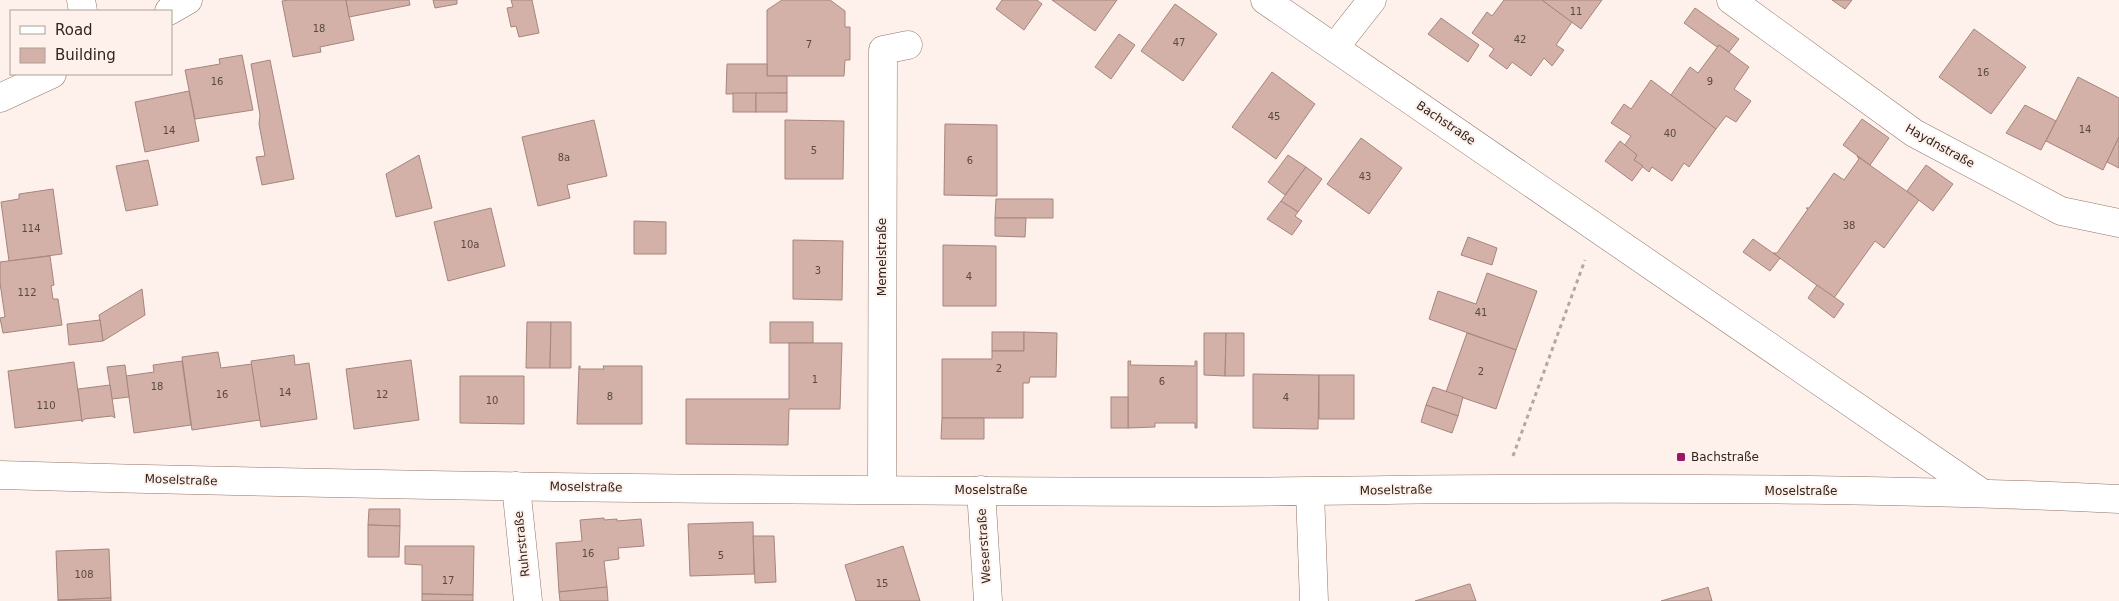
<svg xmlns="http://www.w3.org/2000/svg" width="2119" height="601" font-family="'DejaVu Sans',sans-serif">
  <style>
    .building { fill: #d3b1a8; stroke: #a5857c }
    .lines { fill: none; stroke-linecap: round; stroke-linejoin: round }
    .street-casing { stroke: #917566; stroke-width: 29 }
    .path { stroke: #b4a7a1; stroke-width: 3; stroke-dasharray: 4 4; stroke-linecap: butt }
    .street { stroke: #fff; stroke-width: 28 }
    .poi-dot { fill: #9d1665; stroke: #fef1eb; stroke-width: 2 }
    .labels { text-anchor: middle; stroke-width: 4; stroke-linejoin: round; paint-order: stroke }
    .number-label { font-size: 10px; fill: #5a4841 }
    .street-label { font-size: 12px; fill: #31251f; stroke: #fef1eb }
    .poi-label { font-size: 12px; fill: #31251f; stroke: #fef1eb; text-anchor: start }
  </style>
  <rect width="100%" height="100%" fill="#fef1eb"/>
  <g class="building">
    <polygon points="289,0 346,0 354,40 320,47 321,52 293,57 282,1"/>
    <polygon points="346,0 409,0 410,5 349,17"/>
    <polygon points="433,0 457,0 457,4 435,8"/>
    <polygon points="511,0 532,0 539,33 519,37 516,26 511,27 507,8 513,7"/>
    <polygon points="782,0 830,0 845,11 845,27 850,27 850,60 845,60 844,76 767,76 767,10"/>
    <polygon points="1002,0 1037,0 1042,4 1024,30 996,9"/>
    <polygon points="1052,0 1117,0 1095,31"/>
    <polygon points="1504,0 1542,0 1572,22 1556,45 1564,50 1552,66 1544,58 1531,76 1512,62 1507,69 1489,56 1494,49 1472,33 1487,12 1492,16"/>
    <polygon points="1542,0 1602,0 1581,29"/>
    <polygon points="1832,0 1852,0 1845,9"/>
    <polygon points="1175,4 1217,34 1183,81 1141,51"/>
    <polygon points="1695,8 1739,39 1729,52 1719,45 1717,47 1684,23"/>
    <polygon points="1441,18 1479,45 1468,62 1428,34"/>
    <polygon points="1974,29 2026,67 1991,114 1939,77"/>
    <polygon points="1119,34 1135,45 1111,79 1095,67"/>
    <polygon points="1719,45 1749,67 1734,89 1751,101 1736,122 1726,116 1716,129 1671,95 1690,67 1698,73"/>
    <polygon points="242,55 253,110 195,119 185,70 220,64 219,59"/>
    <polygon points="270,60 294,179 262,185 256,157 265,156 259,124 260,115 251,64"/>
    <polygon points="727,64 767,64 767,76 787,76 787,93 726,94"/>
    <polygon points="1272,72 1315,104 1276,159 1232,127"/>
    <polygon points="2078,77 2119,98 2119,137 2103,170 2046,141"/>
    <polygon points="1651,80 1716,129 1689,167 1684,163 1672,181 1652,167 1649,172 1634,160 1637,155 1624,146 1631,136 1611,123 1624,104 1631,109"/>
    <polygon points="189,91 199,141 145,152 135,102"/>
    <rect x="733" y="93" width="23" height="19"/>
    <rect x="756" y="93" width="31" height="19"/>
    <polygon points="2025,105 2056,121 2041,150 2006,133"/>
    <polygon points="1862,119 1889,138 1870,165 1843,145"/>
    <polygon points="594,120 607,176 567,185 570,198 538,206 522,137"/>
    <polygon points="785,120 844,121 843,179 785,179"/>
    <polygon points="945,124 997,125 997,196 944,195"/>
    <polygon points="2119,137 2119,168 2107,162"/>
    <polygon points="1361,138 1402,168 1369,214 1327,184"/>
    <polygon points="1620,141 1637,155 1634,160 1643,166 1632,181 1605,161"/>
    <polygon points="419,155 432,208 396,217 386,174"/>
    <polygon points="1288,155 1306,167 1285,195 1268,182"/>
    <polygon points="1857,156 1919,200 1884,248 1875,241 1834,298 1773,253 1777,253 1808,209 1806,208 1809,208 1834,173 1844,180 1859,159"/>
    <polygon points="148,160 158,205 126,211 116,166"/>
    <polygon points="1926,165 1953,184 1933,211 1907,191"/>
    <polygon points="1306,167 1322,179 1298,212 1281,201"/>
    <polygon points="53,189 62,254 9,261 1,202 19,199 19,194"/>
    <polygon points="996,199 1053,199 1053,218 995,218"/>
    <polygon points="1281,201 1298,212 1295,216 1302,221 1292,235 1267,219"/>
    <polygon points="491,208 505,266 448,281 434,222"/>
    <polygon points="995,218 1026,218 1025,237 995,236"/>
    <polygon points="634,221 666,222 666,254 634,254"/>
    <polygon points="1468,237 1497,248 1492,265 1461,255"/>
    <polygon points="1753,239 1780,258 1770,271 1743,252"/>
    <polygon points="793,240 843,241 842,300 793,299"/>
    <polygon points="943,245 996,246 996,306 943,306"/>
    <polygon points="50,256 54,285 51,286 53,299 58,299 62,325 3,333 0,318 5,317 0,283 0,262"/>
    <polygon points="1487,273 1537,291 1516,350 1429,319 1438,291 1476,304"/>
    <polygon points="1817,285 1844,304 1834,318 1808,298"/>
    <polygon points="142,289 145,315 103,341 99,315"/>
    <polygon points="100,320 103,341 69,345 67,324"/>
    <polygon points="527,322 551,322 550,368 526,368"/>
    <polygon points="551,322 571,322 571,368 550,368"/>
    <rect x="770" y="322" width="43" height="21"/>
    <rect x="992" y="332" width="32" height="19"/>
    <polygon points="1024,332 1057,333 1056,377 1030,377 1029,383 1023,383 1023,418 942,418 942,359 992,359 992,351 1024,351"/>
    <polygon points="1204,333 1226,333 1225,376 1204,375"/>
    <polygon points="1226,333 1244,333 1244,376 1225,376"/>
    <polygon points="1467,333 1516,350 1496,409 1446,392"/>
    <polygon points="789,343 842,343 840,409 789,409 788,445 686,444 686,399 789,399"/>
    <polygon points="218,352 221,368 252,364 260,420 192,430 182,357"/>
    <polygon points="294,355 295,365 309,363 317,419 261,427 251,361"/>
    <polygon points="411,360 419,420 354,429 346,369"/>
    <polygon points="182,361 191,425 134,433 126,376 154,372 153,365"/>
    <polygon points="1128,361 1131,361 1130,365 1195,366 1195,361 1197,361 1197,428 1195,428 1195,423 1155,423 1155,427 1128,428"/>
    <polygon points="74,362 82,420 15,428 8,371"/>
    <polygon points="125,365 129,397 112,399 107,367"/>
    <polygon points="579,366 580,366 580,369 604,369 603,366 642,366 642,424 577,424"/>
    <polygon points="1253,374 1319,375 1318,429 1253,428"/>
    <rect x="1319" y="375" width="35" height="44"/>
    <polygon points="460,376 524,376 524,424 460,423"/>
    <polygon points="110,385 115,418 112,416 84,419 82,422 78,389"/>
    <polygon points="1433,387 1463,397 1458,416 1426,405"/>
    <rect x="1111" y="397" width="17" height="31"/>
    <polygon points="1426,405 1458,416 1452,433 1421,422"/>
    <polygon points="942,418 984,418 984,439 941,439"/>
    <polygon points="369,509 400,509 400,526 368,525"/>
    <polygon points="604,518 604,520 617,519 617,521 641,519 644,546 618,548 619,559 604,561 607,587 559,592 556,543 582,541 580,520"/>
    <polygon points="753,522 754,574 690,576 688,524"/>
    <polygon points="368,525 400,526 399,557 368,557"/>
    <polygon points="753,536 774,536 776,582 755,583"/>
    <polygon points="405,546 474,546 473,595 422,594 422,565 405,564"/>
    <polygon points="903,546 920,601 856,601 845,565"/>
    <polygon points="109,549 111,598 58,600 56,551"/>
    <polygon points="1469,584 1470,584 1476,601 1415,601"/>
    <polygon points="607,587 608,601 560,601 559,592"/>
    <polygon points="1708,587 1712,601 1661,601 1706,588"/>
    <polygon points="422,594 473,595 473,601 422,601"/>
    <polygon points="111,598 111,601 58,601 58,600"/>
  </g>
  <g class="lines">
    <defs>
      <g id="street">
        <polyline points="81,0 83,11"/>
        <polyline points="1265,0 1982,493"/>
        <polyline points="1731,0 1914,133 2061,211 2119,223"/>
        <polyline points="169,11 188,0"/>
        <polyline points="1335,47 1372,0"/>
        <polyline points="0,98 52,74"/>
        <path d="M0,475C401,487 802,491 1203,492C1303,492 1402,489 1501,489C1707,488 1914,489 2119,499"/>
        <polyline points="516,486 528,601"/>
        <polyline points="882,489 883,50 908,45"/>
        <polyline points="981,490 988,601"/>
        <polyline points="1310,492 1314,601"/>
      </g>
    </defs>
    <use href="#street" class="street-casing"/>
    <polyline class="path" points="1513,456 1585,260"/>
    <use href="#street" class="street"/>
  </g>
  <rect class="poi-dot" x="1676" y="452" width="10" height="10" rx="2.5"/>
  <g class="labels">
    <g class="number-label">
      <text x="1576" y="15">11</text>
      <text x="319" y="32">18</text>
      <text x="1520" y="43">42</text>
      <text x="1179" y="46">47</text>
      <text x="809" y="48">7</text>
      <text x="1983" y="76">16</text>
      <text x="217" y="85">16</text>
      <text x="1710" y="85">9</text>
      <text x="1274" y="120">45</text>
      <text x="2085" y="133">14</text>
      <text x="169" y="134">14</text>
      <text x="1670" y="137">40</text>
      <text x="814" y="154">5</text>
      <text x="564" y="161">8a</text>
      <text x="970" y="164">6</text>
      <text x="1365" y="180">43</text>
      <text x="1849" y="229">38</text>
      <text x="31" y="232">114</text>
      <text x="470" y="248">10a</text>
      <text x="818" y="274">3</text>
      <text x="969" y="280">4</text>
      <text x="27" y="296">112</text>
      <text x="1481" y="316">41</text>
      <text x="999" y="372">2</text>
      <text x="1481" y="375">2</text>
      <text x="815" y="383">1</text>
      <text x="1162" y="385">6</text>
      <text x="157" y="390">18</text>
      <text x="285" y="396">14</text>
      <text x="222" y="398">16</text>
      <text x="382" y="398">12</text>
      <text x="610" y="400">8</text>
      <text x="1286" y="401">4</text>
      <text x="492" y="404">10</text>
      <text x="46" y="409">110</text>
      <text x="588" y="557">16</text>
      <text x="721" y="559">5</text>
      <text x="84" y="578">108</text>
      <text x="448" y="584">17</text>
      <text x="882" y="587">15</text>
    </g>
    <g class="street-label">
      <text transform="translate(1446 123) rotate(34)" y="4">Bachstraße</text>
      <text transform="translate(1940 146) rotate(29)" y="4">Haydnstraße</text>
      <text transform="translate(882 257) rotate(-90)" y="4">Memelstraße</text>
      <text transform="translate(181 480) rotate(2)" y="4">Moselstraße</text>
      <text transform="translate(586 487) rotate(1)" y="4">Moselstraße</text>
      <text x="991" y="494">Moselstraße</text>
      <text transform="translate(1396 490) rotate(-1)" y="4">Moselstraße</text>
      <text x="1801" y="495">Moselstraße</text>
      <text transform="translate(522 544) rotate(-96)" y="4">Ruhrstraße</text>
      <text transform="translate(984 546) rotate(-94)" y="4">Weserstraße</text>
    </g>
    <g class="poi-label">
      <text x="1691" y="461">Bachstraße</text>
    </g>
  </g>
  <rect x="10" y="10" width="162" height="65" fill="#fef1eb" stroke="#ac9f99"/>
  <rect x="20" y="26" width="25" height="8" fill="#ffffff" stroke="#ac9f99"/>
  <text x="55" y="35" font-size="15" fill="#31251f">Road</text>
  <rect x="20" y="48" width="25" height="15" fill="#d3b1a8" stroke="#ac9f99"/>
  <text x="55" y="60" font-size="15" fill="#31251f">Building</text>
</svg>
